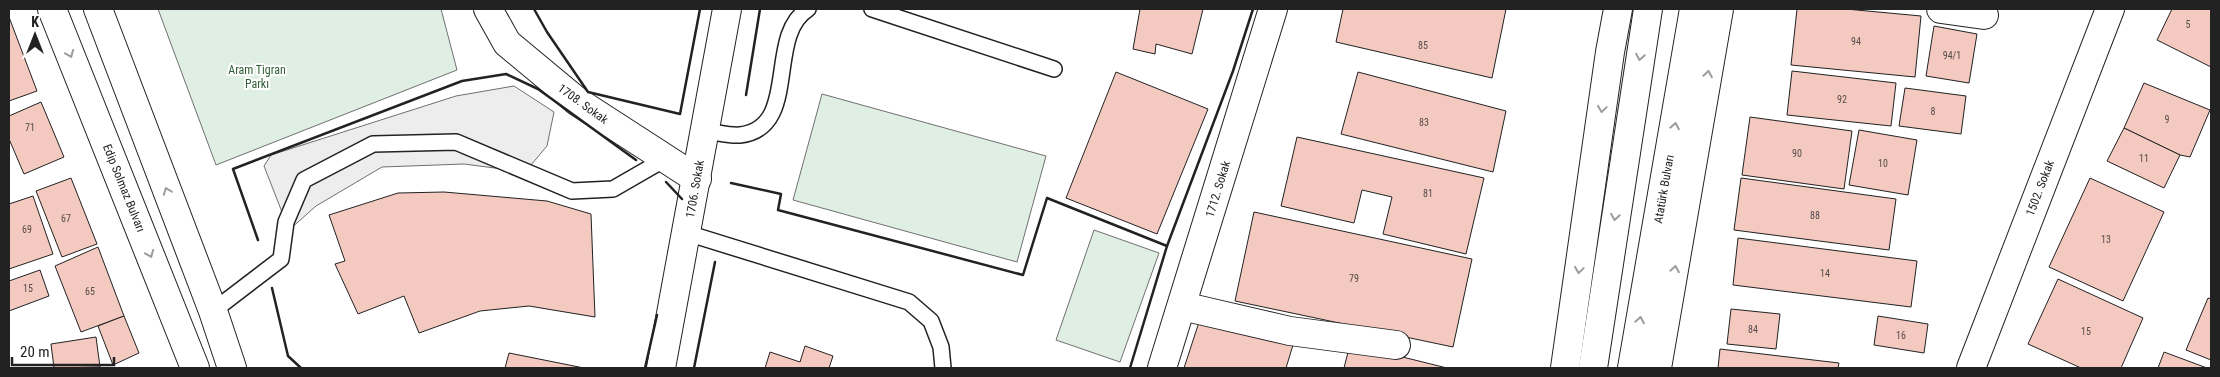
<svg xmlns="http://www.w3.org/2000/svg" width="2220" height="377" font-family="'Roboto Condensed',sans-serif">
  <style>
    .green { fill: #e0efe3; stroke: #6f6f6f }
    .parking { fill: #ededed; stroke: #6f6f6f }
    .building { fill: #f3c9c0; stroke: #222 }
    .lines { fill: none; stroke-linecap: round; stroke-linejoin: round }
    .lane-casing { stroke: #222; stroke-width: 18 }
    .street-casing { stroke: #222; stroke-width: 30 }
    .secondary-casing { stroke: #222; stroke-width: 30 }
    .primary-casing { stroke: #222; stroke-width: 30 }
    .lane { stroke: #fff; stroke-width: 15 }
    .street { stroke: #fff; stroke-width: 28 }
    .secondary { stroke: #fff; stroke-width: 28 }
    .primary { stroke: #fff; stroke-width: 28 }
    .wall { stroke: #222; stroke-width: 2.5 }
    .oneway { stroke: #9c9c9c }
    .labels { text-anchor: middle; stroke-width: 4; stroke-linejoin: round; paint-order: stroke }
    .number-label { font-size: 10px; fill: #564c4a }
    .park-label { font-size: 12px; fill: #2f5e38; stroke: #fff }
    .street-label { font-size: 12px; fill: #222; stroke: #fff }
  </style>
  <rect width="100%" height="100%" fill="#fff"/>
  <g class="green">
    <polygon points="158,9 441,9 457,70 216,165"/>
    <polygon points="822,94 1046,156 1017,262 793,200"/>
    <polygon points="1094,230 1159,253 1120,362 1056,340"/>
  </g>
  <polygon class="parking" points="514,86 554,112 547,146 525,172 464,164 382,167 316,206 289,230 264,166 271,155 456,96"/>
  <g class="building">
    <polygon points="1140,9 1203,9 1192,54 1156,44 1155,54 1133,49"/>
    <polygon points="1343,9 1506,9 1492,78 1336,42"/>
    <polygon points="1797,9 1846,9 1921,16 1915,77 1791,65"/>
    <polygon points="2172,9 2211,9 2211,67 2157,40"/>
    <polygon points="9,17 37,91 9,101"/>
    <polygon points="1934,26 1977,34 1969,83 1926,76"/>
    <polygon points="1792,71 1896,83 1891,126 1787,115"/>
    <polygon points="1116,72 1208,109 1157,234 1066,198"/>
    <polygon points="1358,72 1506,111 1493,172 1341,134"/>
    <polygon points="2144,83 2210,110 2190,157 2180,155 2124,128"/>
    <polygon points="1905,88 1966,96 1961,134 1899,126"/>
    <polygon points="41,102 64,157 24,174 9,139 9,116"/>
    <polygon points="1750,117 1852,131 1844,189 1742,175"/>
    <polygon points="2124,128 2180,155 2164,188 2107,161"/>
    <polygon points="1859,130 1917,140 1908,195 1849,185"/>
    <polygon points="1297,137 1484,178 1466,254 1383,234 1392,197 1362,190 1354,223 1281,206"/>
    <polygon points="71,178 97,244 62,257 36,191"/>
    <polygon points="1741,178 1896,199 1889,250 1734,230"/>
    <polygon points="2090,178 2164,212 2123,301 2049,267"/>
    <polygon points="444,192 547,201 591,214 595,317 529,306 480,311 419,333 404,296 358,314 335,264 345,261 329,215 398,193"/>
    <polygon points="33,196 53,254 9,269 9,204"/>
    <polygon points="1254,212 1472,259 1453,347 1235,301"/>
    <polygon points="1738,238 1917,261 1911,307 1733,285"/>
    <polygon points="98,247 124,316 81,332 55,266"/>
    <polygon points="40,270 49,296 9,311 9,281"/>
    <polygon points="2058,279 2143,318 2121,368 2081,368 2028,344"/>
    <polygon points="2208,298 2211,299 2211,360 2186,350"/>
    <polygon points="1731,309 1780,314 1776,349 1727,344"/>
    <polygon points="124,316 139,353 113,365 98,326"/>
    <polygon points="1201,316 1293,345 1286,368 1184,368"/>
    <polygon points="1878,316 1928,324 1924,353 1874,345"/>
    <polygon points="96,337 100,367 54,368 51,344"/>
    <polygon points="1350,344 1447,368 1344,368"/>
    <polygon points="805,346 833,356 829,368 765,368 770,352 800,362"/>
    <polygon points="1720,349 1839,363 1838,368 1718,368"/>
    <polygon points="2164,352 2207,368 2158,368"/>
    <polygon points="509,353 584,368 505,368"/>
  </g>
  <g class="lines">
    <defs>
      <g id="lane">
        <polyline points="872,9 1054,69"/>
        <path d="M706,131C716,132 730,136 740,135C801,128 765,36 808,9"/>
        <polyline points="687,233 909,302 931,321 941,347 943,368"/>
        <polyline points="213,311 281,259 286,222 304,180 373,144 456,142 572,191 613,189 665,159"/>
      </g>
      <g id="street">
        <polyline points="488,9 507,43 578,102 697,179"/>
        <polyline points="1941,9 1984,15"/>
        <polyline points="1182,306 1290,331 1396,345"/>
        <polyline points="661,368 727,9"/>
        <polyline points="1162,368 1273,9"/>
        <polyline points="1971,368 2110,9"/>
      </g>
      <g id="secondary">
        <polyline points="52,9 195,368"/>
        <polyline points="98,9 213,311 232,368"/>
        <polyline points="1565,368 1610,52 1618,9"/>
        <polyline points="1657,368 1719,9"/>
      </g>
      <g id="primary">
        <polyline points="1593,368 1648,9"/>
        <polyline points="1632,368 1694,9"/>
      </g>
    </defs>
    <use href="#lane" class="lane-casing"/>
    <use href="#street" class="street-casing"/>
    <use href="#secondary" class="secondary-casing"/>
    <use href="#primary" class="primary-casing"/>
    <use href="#lane" class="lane"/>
    <use href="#street" class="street"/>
    <use href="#secondary" class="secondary"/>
    <use href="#primary" class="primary"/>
    <g class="wall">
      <polyline points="534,9 547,32 588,92 680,114 700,9"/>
      <polyline points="746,95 760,9"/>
      <polyline points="666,182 682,199"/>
      <polyline points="731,183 781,194 778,210 1023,275 1047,198 1167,246"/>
      <polyline points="258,240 233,169 462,81 506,74 538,89 636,160"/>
      <polyline points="272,288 288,356 301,368"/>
      <polyline points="645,368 657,315"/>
      <polyline points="694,368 715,262"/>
      <polyline points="1130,368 1167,246 1233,71 1253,9"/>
    </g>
  </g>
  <defs><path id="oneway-chevron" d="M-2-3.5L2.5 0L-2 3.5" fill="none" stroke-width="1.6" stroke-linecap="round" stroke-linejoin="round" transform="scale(1.25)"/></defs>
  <g class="oneway">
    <use href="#oneway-chevron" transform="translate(70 54) rotate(68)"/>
    <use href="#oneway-chevron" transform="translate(1640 57) rotate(99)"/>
    <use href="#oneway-chevron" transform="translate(1708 74) rotate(-81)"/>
    <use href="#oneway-chevron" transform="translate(1602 109) rotate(98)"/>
    <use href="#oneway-chevron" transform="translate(1675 126) rotate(-80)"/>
    <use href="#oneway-chevron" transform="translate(167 191) rotate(-111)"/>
    <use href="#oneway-chevron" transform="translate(1615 217) rotate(99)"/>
    <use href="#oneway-chevron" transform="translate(150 254) rotate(68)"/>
    <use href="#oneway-chevron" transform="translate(1675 269) rotate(-80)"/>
    <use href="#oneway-chevron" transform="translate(1579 270) rotate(98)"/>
    <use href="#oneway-chevron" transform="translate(1640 320) rotate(-80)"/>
  </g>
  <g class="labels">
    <g class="number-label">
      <text x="2188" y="28">5</text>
      <text x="1856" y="45">94</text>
      <text x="1423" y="49">85</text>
      <text x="1952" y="59">94/1</text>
      <text x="1842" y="103">92</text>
      <text x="1933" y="115">8</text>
      <text x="2167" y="123">9</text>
      <text x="1424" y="126">83</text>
      <text x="30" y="131">71</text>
      <text x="1797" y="157">90</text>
      <text x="2144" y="162">11</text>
      <text x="1883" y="167">10</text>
      <text x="1428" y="197">81</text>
      <text x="1815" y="219">88</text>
      <text x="66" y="222">67</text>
      <text x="27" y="233">69</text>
      <text x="2106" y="243">13</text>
      <text x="1825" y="277">14</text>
      <text x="1354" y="282">79</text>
      <text x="28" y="292">15</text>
      <text x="90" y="295">65</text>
      <text x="1753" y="333">84</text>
      <text x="2086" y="335">15</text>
      <text x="1901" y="339">16</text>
    </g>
    <g class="park-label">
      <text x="257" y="74">Aram Tigran<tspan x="257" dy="14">Parkı</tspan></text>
    </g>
    <g class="street-label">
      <text transform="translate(583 104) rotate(36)" y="4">1708. Sokak</text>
      <text transform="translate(124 188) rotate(68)" y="4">Edip Solmaz Bulvarı</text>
      <text transform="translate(2040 188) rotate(-69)" y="4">1502. Sokak</text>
      <text transform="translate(695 189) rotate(-80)" y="4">1706. Sokak</text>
      <text transform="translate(1218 189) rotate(-73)" y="4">1712. Sokak</text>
      <text transform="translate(1664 189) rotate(-80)" y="4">Atatürk Bulvarı</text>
    </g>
  </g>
  <rect width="2220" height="377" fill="none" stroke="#222222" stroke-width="20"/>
  <g transform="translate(35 35)" stroke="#ffffff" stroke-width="4" paint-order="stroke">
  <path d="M0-4L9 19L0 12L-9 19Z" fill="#222222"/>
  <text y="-8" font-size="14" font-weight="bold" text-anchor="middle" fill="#222222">K</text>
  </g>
  <path d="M12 357v8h102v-8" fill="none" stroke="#222222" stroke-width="2.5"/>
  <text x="20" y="357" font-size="15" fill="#222222" stroke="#ffffff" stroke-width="4" paint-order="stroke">20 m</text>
</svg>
